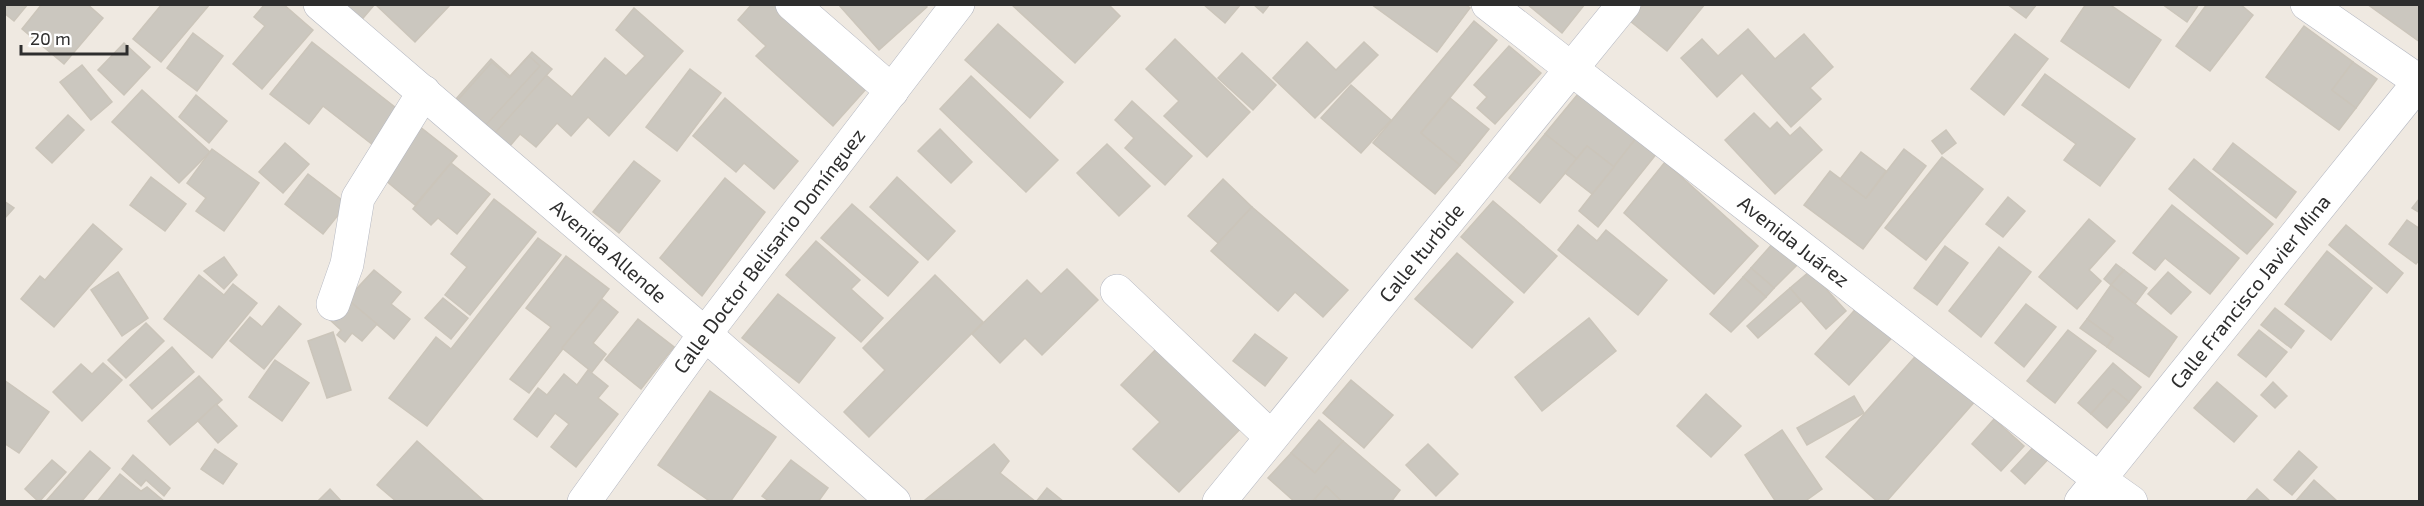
<svg xmlns="http://www.w3.org/2000/svg" width="2424" height="506" font-family="'Exo 2',sans-serif">
  <style>
    .building { fill: #cbc7bf; stroke: #cbc5ba; stroke-width: 1.5 }
    .lines { fill: none; stroke-linecap: round; stroke-linejoin: round }
    .pedestrian-casing { stroke: #b4b7c1; stroke-width: 34 }
    .minor-casing { stroke: #b4b7c1; stroke-width: 34 }
    .tertiary-casing { stroke: #b4b7c1; stroke-width: 34 }
    .pedestrian { stroke: #fff; stroke-width: 33 }
    .minor { stroke: #fff; stroke-width: 33 }
    .tertiary { stroke: #fff; stroke-width: 33 }
    .labels { text-anchor: middle; stroke-width: 4.5; stroke-linejoin: round; paint-order: stroke }
    .street-label { font-size: 20px; fill: #2e2e2e; stroke: #fff }
  </style>
  <rect width="100%" height="100%" fill="#efe9e1"/>
  <g class="building">
    <polygon points="4,4 28,4 14,21 4,13"/>
    <polygon points="42,4 87,4 103,18 64,64 22,29"/>
    <polygon points="162,4 210,4 161,62 133,39"/>
    <polygon points="265,4 283,4 313,30 262,89 233,64 265,26 254,17"/>
    <polygon points="339,4 375,4 359,23"/>
    <polygon points="375,4 451,4 415,42"/>
    <polygon points="752,4 773,4 866,89 833,126 756,56 766,46 738,20"/>
    <polygon points="838,4 925,4 927,7 879,50"/>
    <polygon points="1011,4 1108,4 1120,16 1075,63"/>
    <polygon points="1203,4 1241,4 1225,23"/>
    <polygon points="1253,4 1270,4 1263,13"/>
    <polygon points="1371,4 1465,4 1470,8 1437,52"/>
    <polygon points="1527,4 1585,4 1562,33"/>
    <polygon points="1644,4 1705,4 1667,51 1630,21"/>
    <polygon points="2007,4 2037,4 2026,18"/>
    <polygon points="2086,4 2109,4 2161,40 2129,88 2061,41"/>
    <polygon points="2162,4 2199,4 2187,22"/>
    <polygon points="2207,4 2240,4 2253,15 2210,71 2176,46"/>
    <polygon points="2367,4 2420,4 2420,42"/>
    <polygon points="634,8 683,51 609,136 588,117 571,136 557,123 536,147 520,134 510,146 495,133 546,75 572,97 605,58 626,76 645,56 616,30"/>
    <polygon points="1474,21 1497,40 1421,133 1460,165 1435,194 1373,143"/>
    <polygon points="998,24 1063,82 1030,118 965,60"/>
    <polygon points="2304,26 2353,62 2332,90 2356,108 2339,130 2266,77"/>
    <polygon points="1748,29 1775,59 1804,34 1833,67 1810,88 1821,99 1791,127 1742,73 1717,97 1681,58 1702,39 1718,56"/>
    <polygon points="193,33 223,56 197,91 167,68"/>
    <polygon points="2015,34 2048,59 2004,115 1971,89"/>
    <polygon points="1175,39 1250,112 1207,157 1164,116 1179,101 1146,69"/>
    <polygon points="312,42 400,111 373,145 323,106 309,124 270,94"/>
    <polygon points="1307,42 1336,70 1364,42 1378,55 1315,118 1273,78"/>
    <polygon points="124,43 150,67 124,95 98,70"/>
    <polygon points="1509,46 1541,73 1495,124 1477,108 1487,97 1474,85"/>
    <polygon points="532,52 552,69 495,133 456,99 491,59 510,76"/>
    <polygon points="1242,53 1276,85 1253,110 1218,78"/>
    <polygon points="529,56 540,66 485,126 457,101 492,62 509,78"/>
    <polygon points="2353,62 2377,79 2356,108 2332,90"/>
    <polygon points="82,65 112,102 91,120 60,82"/>
    <polygon points="690,69 721,93 677,151 646,127"/>
    <polygon points="2045,74 2135,139 2100,186 2064,160 2076,144 2022,105"/>
    <polygon points="971,76 1058,160 1026,192 940,109"/>
    <polygon points="1351,85 1391,120 1361,153 1321,118"/>
    <polygon points="1582,89 1637,137 1614,167 1587,146 1577,159 1545,134"/>
    <polygon points="142,90 210,152 179,183 112,122"/>
    <polygon points="196,95 227,121 209,143 179,117"/>
    <polygon points="725,98 798,161 774,189 744,163 736,172 693,136"/>
    <polygon points="1450,98 1489,129 1460,165 1421,133"/>
    <polygon points="1132,101 1192,156 1165,185 1125,148 1134,138 1115,120"/>
    <polygon points="1754,113 1770,129 1777,122 1790,136 1800,127 1822,150 1775,194 1725,140"/>
    <polygon points="68,115 84,130 52,163 36,148"/>
    <polygon points="419,126 457,156 415,205 379,175"/>
    <polygon points="940,129 972,162 951,183 918,151"/>
    <polygon points="1946,130 1956,143 1942,154 1932,141"/>
    <polygon points="1545,134 1577,159 1540,203 1509,178"/>
    <polygon points="1637,137 1658,152 1598,227 1579,211"/>
    <polygon points="285,143 309,164 283,193 259,172"/>
    <polygon points="2233,143 2296,192 2276,218 2213,169"/>
    <polygon points="1107,144 1150,186 1119,216 1077,173"/>
    <polygon points="1587,146 1614,167 1592,194 1565,173"/>
    <polygon points="212,149 259,183 224,231 196,211 206,198 187,183"/>
    <polygon points="1904,149 1926,166 1863,249 1804,205 1830,171 1866,198"/>
    <polygon points="1861,152 1886,171 1866,198 1840,179"/>
    <polygon points="1942,157 1983,189 1926,260 1885,228"/>
    <polygon points="2194,159 2273,224 2247,254 2169,189"/>
    <polygon points="634,161 660,181 619,233 593,212"/>
    <polygon points="1665,162 1758,246 1714,294 1624,213"/>
    <polygon points="451,163 490,194 457,234 438,218 431,225 413,209"/>
    <polygon points="308,174 347,204 323,234 285,204"/>
    <polygon points="151,177 186,204 165,231 130,205"/>
    <polygon points="897,177 955,231 928,260 870,207"/>
    <polygon points="725,178 765,212 702,296 660,258"/>
    <polygon points="1223,179 1252,207 1218,243 1188,216"/>
    <polygon points="2008,197 2025,211 2003,237 1986,224"/>
    <polygon points="2420,198 2420,213 2412,208"/>
    <polygon points="494,199 536,232 470,315 445,295 467,267 451,254"/>
    <polygon points="4,201 14,208 4,219"/>
    <polygon points="1493,201 1557,256 1524,293 1461,237"/>
    <polygon points="852,204 918,262 888,296 821,238"/>
    <polygon points="2172,205 2239,258 2210,294 2165,258 2155,270 2133,253"/>
    <polygon points="1252,207 1348,290 1323,317 1295,292 1278,311 1211,251"/>
    <polygon points="2089,219 2115,241 2089,270 2101,281 2077,309 2039,277"/>
    <polygon points="2407,220 2420,229 2420,259 2416,264 2389,244"/>
    <polygon points="93,224 122,249 54,327 21,299 40,276 45,280"/>
    <polygon points="1578,225 1597,241 1606,230 1667,280 1638,315 1558,250"/>
    <polygon points="2346,225 2403,273 2387,293 2329,245"/>
    <polygon points="538,238 561,255 427,426 389,398 436,337 451,349"/>
    <polygon points="816,241 860,280 851,289 883,318 861,342 786,275"/>
    <polygon points="1774,242 1799,263 1774,288 1751,268"/>
    <polygon points="1945,246 1968,263 1937,305 1914,288"/>
    <polygon points="1999,247 2031,272 1981,337 1949,311"/>
    <polygon points="2327,251 2372,288 2331,340 2285,304"/>
    <polygon points="1457,253 1513,302 1472,348 1415,299"/>
    <polygon points="566,256 609,289 529,393 510,379 551,327 526,308"/>
    <polygon points="224,257 237,275 224,289 204,271"/>
    <polygon points="2116,264 2124,270 2111,285 2104,279"/>
    <polygon points="1751,268 1774,288 1766,297 1743,277"/>
    <polygon points="1067,269 1098,300 1042,355 1025,338 1000,363 972,334 1027,280 1041,294"/>
    <polygon points="374,270 401,292 391,304 410,319 394,339 347,299"/>
    <polygon points="2124,270 2147,288 2135,304 2111,285"/>
    <polygon points="1810,271 1846,311 1826,329 1790,288"/>
    <polygon points="118,272 148,318 122,336 91,290"/>
    <polygon points="2168,272 2191,292 2171,314 2148,294"/>
    <polygon points="199,275 224,295 233,284 257,303 212,358 164,319"/>
    <polygon points="935,275 983,322 869,437 844,412 885,370 863,348"/>
    <polygon points="1743,277 1766,297 1731,332 1710,314"/>
    <polygon points="2111,285 2177,337 2149,377 2107,347 2113,338 2087,319"/>
    <polygon points="1790,288 1801,301 1758,338 1747,326"/>
    <polygon points="778,294 835,338 799,383 742,338"/>
    <polygon points="443,298 468,318 451,339 425,318"/>
    <polygon points="347,299 377,324 362,341 352,333 345,342 337,335 341,330 330,320"/>
    <polygon points="602,299 618,312 593,343 606,354 592,372 562,348"/>
    <polygon points="1862,302 1898,331 1849,385 1815,354"/>
    <polygon points="2026,304 2056,327 2024,367 1995,343"/>
    <polygon points="279,306 301,324 264,369 230,341 250,317 262,327"/>
    <polygon points="2275,308 2304,331 2291,348 2261,325"/>
    <polygon points="1589,318 1616,351 1542,411 1515,377"/>
    <polygon points="638,319 674,347 641,389 605,360"/>
    <polygon points="2087,319 2113,338 2107,347 2080,328"/>
    <polygon points="146,323 164,341 126,378 108,360"/>
    <polygon points="2068,330 2096,351 2055,403 2027,381"/>
    <polygon points="2259,330 2287,352 2266,377 2238,355"/>
    <polygon points="333,332 351,390 327,398 308,341"/>
    <polygon points="1255,334 1287,358 1265,386 1233,361"/>
    <polygon points="1160,345 1244,425 1179,492 1133,449 1160,422 1121,385"/>
    <polygon points="172,347 194,372 152,409 130,385"/>
    <polygon points="1921,350 1977,399 1886,502 1878,502 1826,457"/>
    <polygon points="275,360 309,383 282,421 249,397"/>
    <polygon points="103,363 122,380 82,421 53,392 81,364 92,374"/>
    <polygon points="2113,363 2141,387 2129,402 2113,389 2091,414 2078,403"/>
    <polygon points="588,370 608,386 598,398 618,414 576,467 551,447 569,424 555,413 537,437 514,419 538,388 547,395 564,374 577,385"/>
    <polygon points="199,376 222,400 170,445 148,421"/>
    <polygon points="4,380 49,412 19,453 4,443"/>
    <polygon points="1351,380 1393,415 1364,448 1323,413"/>
    <polygon points="2217,382 2257,416 2234,442 2194,408"/>
    <polygon points="2273,382 2287,396 2275,408 2261,395"/>
    <polygon points="2113,389 2129,402 2107,428 2091,414"/>
    <polygon points="710,391 776,437 730,502 711,502 658,465"/>
    <polygon points="1706,394 1741,426 1711,457 1677,426"/>
    <polygon points="1854,396 1864,413 1807,445 1797,428"/>
    <polygon points="216,404 237,426 218,443 198,421"/>
    <polygon points="1994,419 2024,446 2001,471 1972,444"/>
    <polygon points="1319,420 1343,441 1315,473 1291,453"/>
    <polygon points="1782,430 1822,489 1804,502 1776,502 1745,455"/>
    <polygon points="2040,440 2054,453 2025,484 2011,471"/>
    <polygon points="417,441 485,502 397,502 377,485"/>
    <polygon points="1343,441 1400,490 1391,502 1342,502 1326,486 1312,502 1295,502 1268,478 1291,453 1315,473"/>
    <polygon points="994,444 1009,461 1000,473 1036,502 925,500"/>
    <polygon points="1428,444 1458,474 1436,496 1406,465"/>
    <polygon points="215,449 237,464 223,484 201,469"/>
    <polygon points="90,451 110,468 81,502 46,501"/>
    <polygon points="2299,451 2317,467 2292,495 2274,480"/>
    <polygon points="133,455 170,488 164,496 146,480 141,486 122,469"/>
    <polygon points="52,460 66,472 39,502 25,489"/>
    <polygon points="791,460 828,488 818,502 770,502 762,496"/>
    <polygon points="120,474 141,491 147,487 165,502 97,502"/>
    <polygon points="2314,480 2337,501 2336,502 2295,502"/>
    <polygon points="1326,486 1342,502 1318,502 1315,499"/>
    <polygon points="1047,488 1064,502 1036,502"/>
    <polygon points="330,489 342,502 317,502"/>
    <polygon points="2257,489 2271,502 2245,502"/>
  </g>
  <g class="lines">
    <defs>
      <g id="pedestrian">
        <polyline points="1117,291 1271,437"/>
        <polyline points="333,304 347,264 358,198 424,92"/>
      </g>
      <g id="minor">
        <path id="s1" d="M320,4L705,334L894,502"/>
        <polyline points="792,4 892,91"/>
        <path id="s2" d="M1488,4L2100,480L2131,502"/>
        <polyline points="2307,4 2420,82"/>
        <path id="s3" d="M2081,502L2420,81"/>
      </g>
      <g id="tertiary">
        <path id="s4" d="M584,502L705,334L958,4"/>
        <path id="s5" d="M1219,502L1624,4"/>
      </g>
    </defs>
    <use href="#pedestrian" class="pedestrian-casing"/>
    <use href="#minor" class="minor-casing"/>
    <use href="#tertiary" class="tertiary-casing"/>
    <use href="#pedestrian" class="pedestrian"/>
    <use href="#minor" class="minor"/>
    <use href="#tertiary" class="tertiary"/>
  </g>
  <g class="labels">
    <g class="street-label">
      <text dy="7" stroke="none"><textPath href="#s2" startOffset="387">Avenida Juárez</textPath></text>
      <text dy="7" stroke="none"><textPath href="#s1" startOffset="380">Avenida Allende</textPath></text>
      <text dy="7" stroke="none"><textPath href="#s4" startOffset="312">Calle Doctor Belisario Domínguez</textPath></text>
      <text dy="7" stroke="none"><textPath href="#s5" startOffset="321">Calle Iturbide</textPath></text>
      <text dy="7" stroke="none"><textPath href="#s3" startOffset="270">Calle Francisco Javier Mina</textPath></text>
    </g>
  </g>
  <rect width="2424" height="506" fill="none" stroke="#2e2e2e" stroke-width="12"/>
  <path d="M21 45v9h106v-9" fill="none" stroke="#2e2e2e" stroke-width="3"/>
  <text x="30" y="45" font-size="18" fill="#2e2e2e" stroke="#ffffff" stroke-width="4.5" paint-order="stroke">20 m</text>
</svg>
